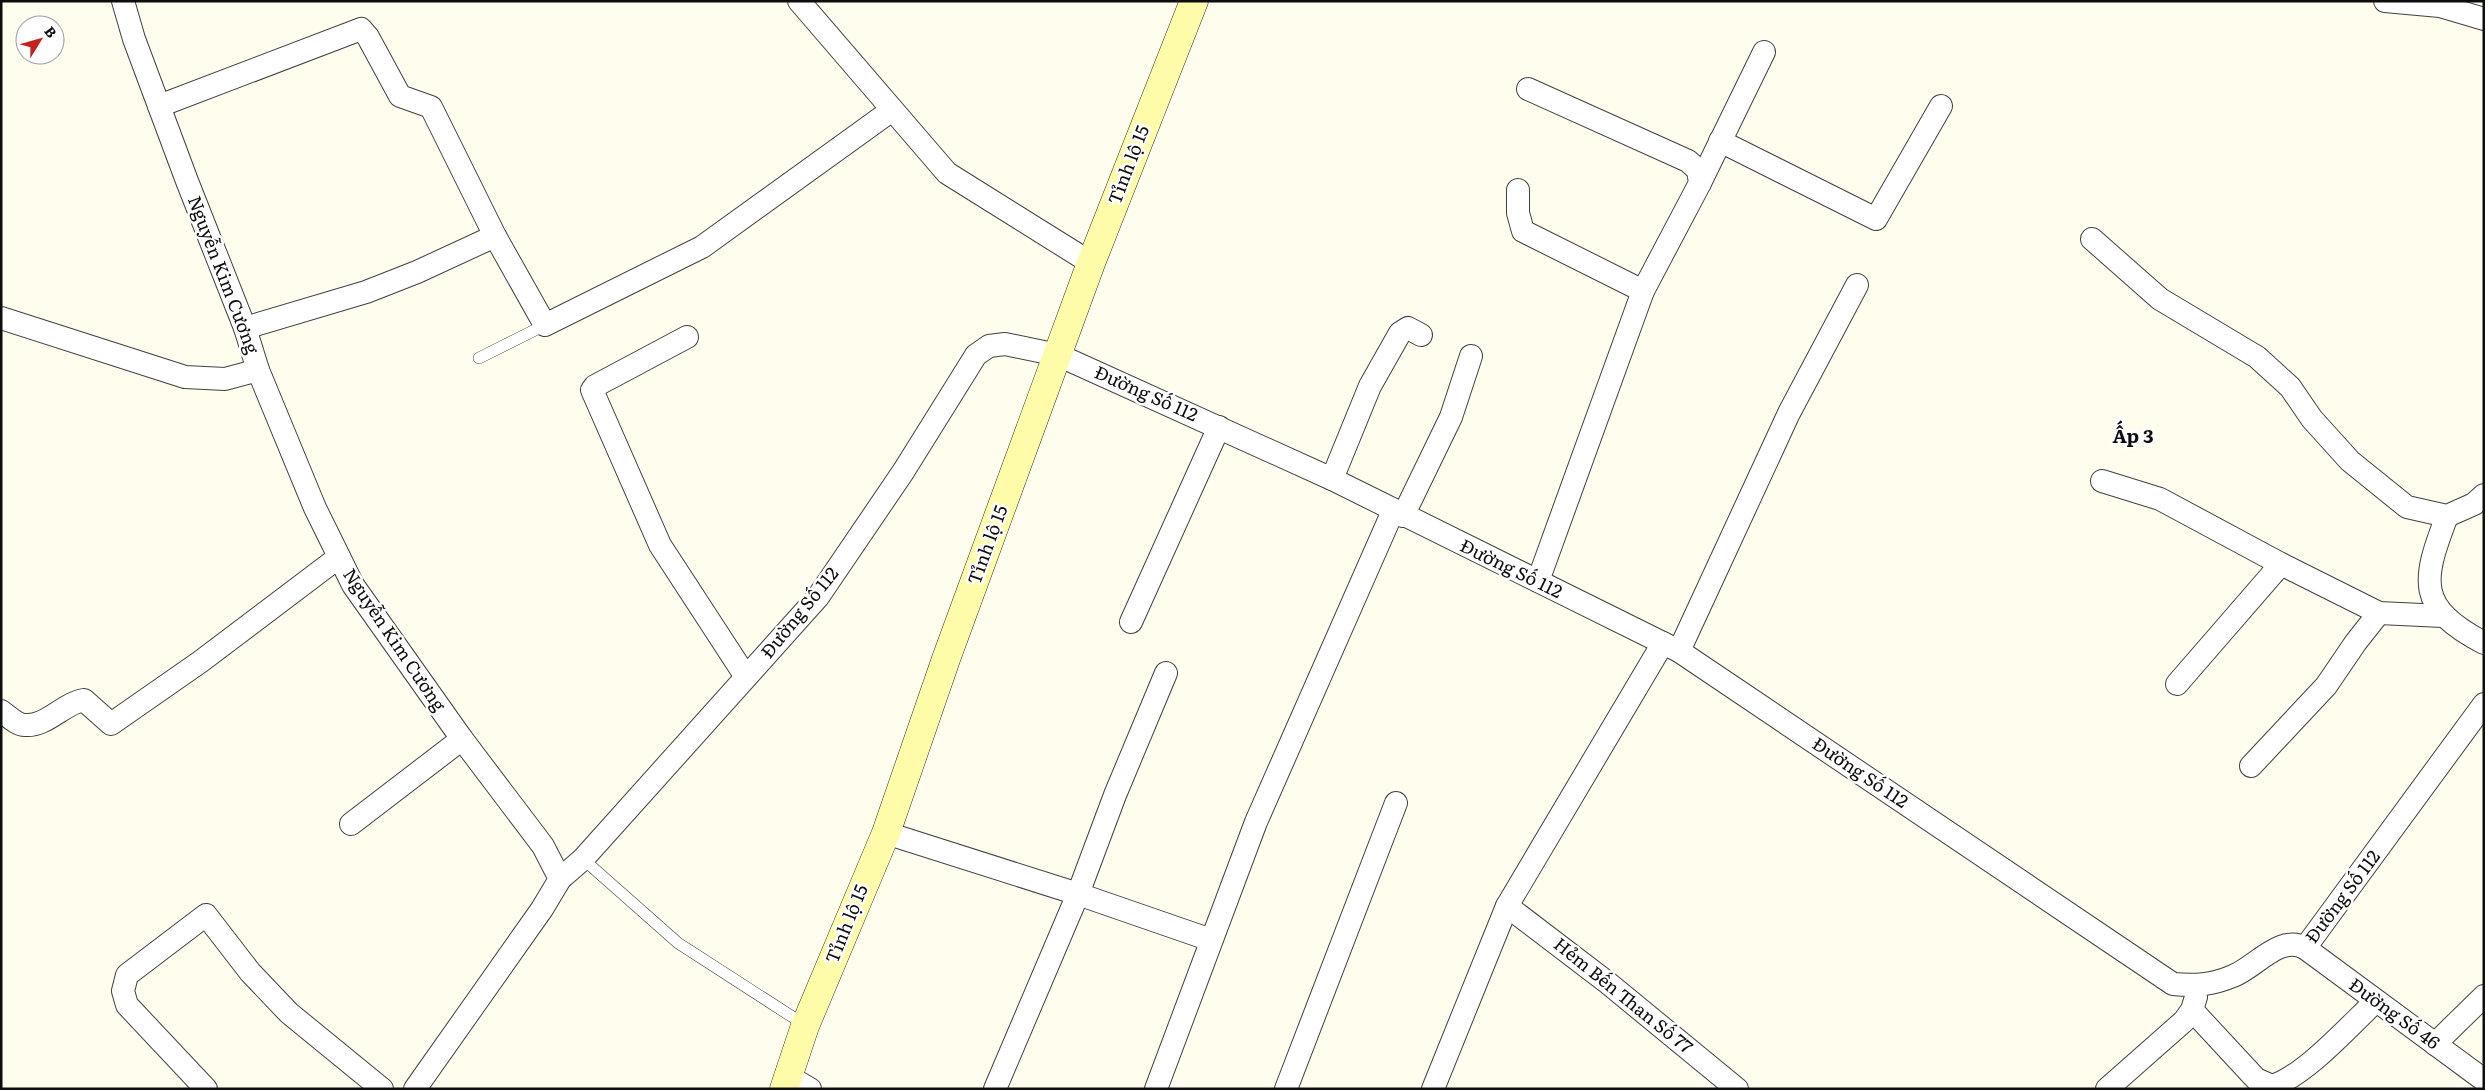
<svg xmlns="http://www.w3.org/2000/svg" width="2485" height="1090" font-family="Literata,serif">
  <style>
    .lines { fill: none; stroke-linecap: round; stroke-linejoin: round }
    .service-casing { stroke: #404040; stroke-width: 12 }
    .minor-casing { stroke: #404040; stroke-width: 24 }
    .secondary-casing { stroke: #2f2f2f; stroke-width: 29 }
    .service { stroke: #fff; stroke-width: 11 }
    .minor { stroke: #fff; stroke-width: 22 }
    .secondary { stroke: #fffca9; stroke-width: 28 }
    .labels { text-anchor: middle; stroke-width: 5; stroke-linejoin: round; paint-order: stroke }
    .street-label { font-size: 18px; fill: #0d0d0d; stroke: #fff }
    .neighbourhood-label { font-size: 19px; font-weight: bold; fill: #0d0d0d; stroke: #fff }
  </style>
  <rect width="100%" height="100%" fill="#fffdee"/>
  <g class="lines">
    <defs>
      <g id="service">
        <polyline points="479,358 545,325"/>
        <polyline points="583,859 678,943 805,1025"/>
      </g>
      <g id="minor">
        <polyline points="123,1 134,39 187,181 245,328 258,370 315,508 353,585 462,739 543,846 560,879 542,909 415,1089"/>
        <polyline points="799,1 947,173 1091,263"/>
        <polyline points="2385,1 2440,6 2484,19"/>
        <polyline points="1528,89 1688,161 1698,170 1700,183 1643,291 1538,581"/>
        <polyline points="159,106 361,29 368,37 400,96 431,107 495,236 545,325 702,247 892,110"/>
        <polyline points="1720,141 1876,219 1941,106"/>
        <polyline points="1700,183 1764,52"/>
        <polyline points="1518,190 1518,213 1523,231 1643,291"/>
        <polyline points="2092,239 2160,299 2257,357 2290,387 2312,419 2350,461 2407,507 2447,516 2474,504 2484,495"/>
        <polyline points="1,318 185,377 225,379 258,370"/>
        <polyline points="245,328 366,292 417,272 495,236"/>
        <polyline points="687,337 595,386 592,390 660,545 746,677"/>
        <polyline points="1332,479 1370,386 1400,333 1408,328 1421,335"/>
        <polyline points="2102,481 2160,499 2281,564 2379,613 2443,616"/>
        <polyline points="1403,516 1451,417 1471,356"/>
        <path d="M2447,516C2422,581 2416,607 2484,643"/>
        <polyline points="1131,622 1219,427"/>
        <polyline points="1679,651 1789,413 1857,285"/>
        <polyline points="2177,684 2281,564"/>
        <path d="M1,711C8,716 17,725 25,725C46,727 64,703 84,700L111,724L200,662L339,557"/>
        <polyline points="2251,766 2326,686 2356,642 2379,613"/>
        <polyline points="351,824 462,739"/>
        <polyline points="886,833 1078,894 1211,940"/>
        <path d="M560,879L583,859L818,597L903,472L976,355L989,346L1005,344L1058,355L1332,479L1679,651L2173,984C2195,986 2212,985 2233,976C2256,967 2280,934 2305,948L2484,704"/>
        <polyline points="1507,906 1608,983 1737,1089"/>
        <polyline points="2305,948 2484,1080"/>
        <path d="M2192,1010L2256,1079L2272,1086C2305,1076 2350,1025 2376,1001"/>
        <polyline points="2435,1044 2484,996"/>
        <polyline points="788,1076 810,1089"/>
        <polyline points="206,1089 127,1005 123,991 127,975 206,915 250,972 289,1013 382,1089"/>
        <polyline points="995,1089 1078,894 1115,795 1166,673"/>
        <polyline points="1156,1089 1256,822 1393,511"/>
        <polyline points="1286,1089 1396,803"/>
        <polyline points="1433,1089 1507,906 1663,643"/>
        <polyline points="2107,1089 2184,1021 2192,1010 2196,997"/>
      </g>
      <polyline id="secondary" points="784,1089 805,1026 886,833 946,659 1091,263 1194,1"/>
    </defs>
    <use href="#service" class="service-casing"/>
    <use href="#minor" class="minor-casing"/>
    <use href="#secondary" class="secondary-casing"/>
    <use href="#service" class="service"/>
    <use href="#minor" class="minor"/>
    <use href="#secondary" class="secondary"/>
  </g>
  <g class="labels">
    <g class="street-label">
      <text transform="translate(1129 165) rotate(-69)" y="6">Tỉnh lộ 15</text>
      <text transform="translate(223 275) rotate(69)" y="6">Nguyễn Kim Cương</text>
      <text transform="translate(1146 394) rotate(24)" y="6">Đường Số 112</text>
      <text transform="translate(988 545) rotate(-70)" y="6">Tỉnh lộ 15</text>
      <text transform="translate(1511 569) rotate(26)" y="6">Đường Số 112</text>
      <text transform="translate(800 613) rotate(-51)" y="6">Đường Số 112</text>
      <text transform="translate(394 640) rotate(56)" y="6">Nguyễn Kim Cương</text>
      <text transform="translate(1860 773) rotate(34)" y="6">Đường Số 112</text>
      <text transform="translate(2343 897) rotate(-53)" y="6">Đường Số 112</text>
      <text transform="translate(847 924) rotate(-68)" y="6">Tỉnh lộ 15</text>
      <text transform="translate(1623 996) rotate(39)" y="6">Hẻm Bến Than Số 77</text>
      <text transform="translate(2394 1014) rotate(36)" y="6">Đường Số 46</text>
    </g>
    <g class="neighbourhood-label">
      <text x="2133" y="443">Ấp 3</text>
    </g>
  </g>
  <rect width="2485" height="1090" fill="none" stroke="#0d0d0d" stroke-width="5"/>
  <g transform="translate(40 40) rotate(53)"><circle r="24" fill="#ffffff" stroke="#9e9e9e"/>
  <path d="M0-4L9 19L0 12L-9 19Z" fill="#c6221d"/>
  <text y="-8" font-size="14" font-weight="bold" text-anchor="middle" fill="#0d0d0d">B</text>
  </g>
</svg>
